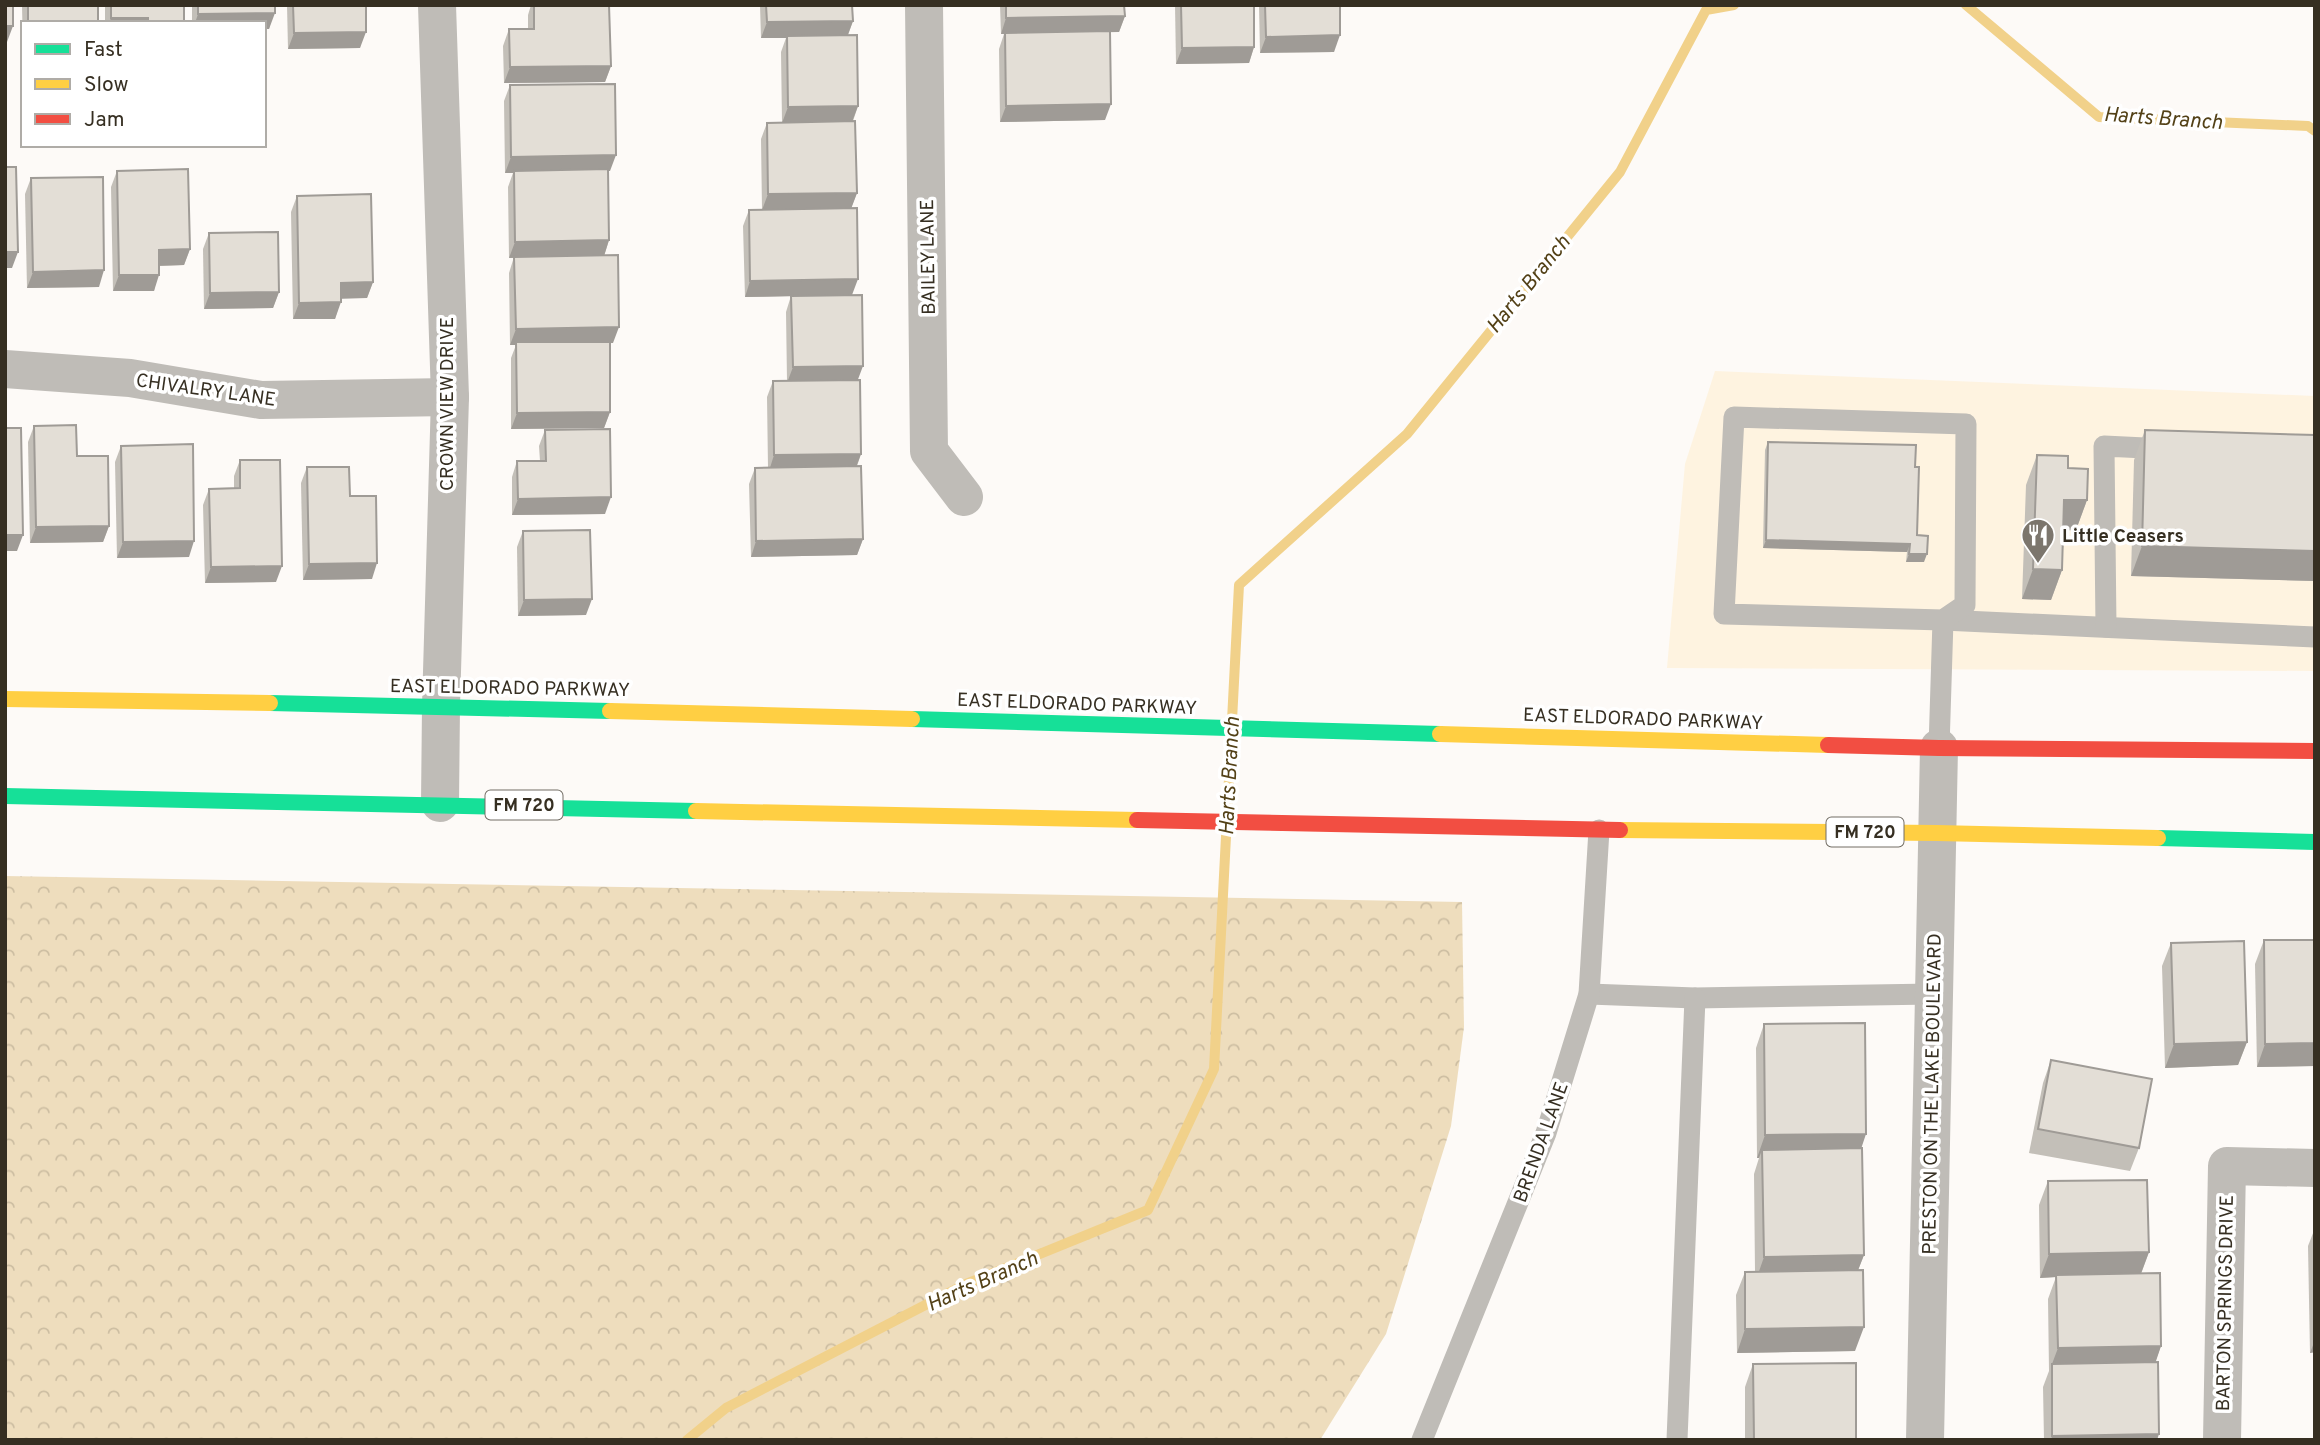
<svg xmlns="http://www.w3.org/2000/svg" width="2320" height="1445" font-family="Overpass,sans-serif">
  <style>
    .built { fill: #fef3e0 }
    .forest { fill: url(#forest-crowns) }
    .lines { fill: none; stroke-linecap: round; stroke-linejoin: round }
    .stream { stroke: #f1d18a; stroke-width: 10 }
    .lane { stroke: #bfbcb7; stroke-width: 21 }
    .street { stroke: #bfbcb7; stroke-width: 38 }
    .fast { stroke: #16e098; stroke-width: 16 }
    .slow { stroke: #ffcf43; stroke-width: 16 }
    .jam { stroke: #f24e42; stroke-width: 16 }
    .wall { fill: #c3bfb8 }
    .shaded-wall { fill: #9f9b96 }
    .building { fill: #e3ded6; stroke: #9f9b96; stroke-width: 2 }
    .labels { text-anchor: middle; stroke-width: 7; stroke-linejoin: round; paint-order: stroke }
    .shield { fill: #fff; stroke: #726d64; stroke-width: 2 }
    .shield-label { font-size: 18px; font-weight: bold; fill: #362f22 }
    .street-label { font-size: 19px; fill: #362f22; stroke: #fff }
    .poi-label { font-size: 19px; font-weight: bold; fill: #362f22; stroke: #fff; text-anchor: start }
    .water-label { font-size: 21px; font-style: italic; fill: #534117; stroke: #fff }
  </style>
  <defs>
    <pattern id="forest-crowns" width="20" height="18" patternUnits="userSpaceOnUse" patternTransform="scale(1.75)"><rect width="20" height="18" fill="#eeddbd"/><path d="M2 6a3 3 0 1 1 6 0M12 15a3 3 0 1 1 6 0" fill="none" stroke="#cdbea2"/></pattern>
  </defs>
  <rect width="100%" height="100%" fill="#fdfaf7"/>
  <polygon class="built" points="1715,371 2315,396 2315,671 1667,668 1685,464"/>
  <polygon class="forest" points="5,876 1462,902 1464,1027 1451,1126 1386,1334 1320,1440 5,1440"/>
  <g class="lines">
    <g class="stream">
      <polyline points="1966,5 2099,117 2308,126 2315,131"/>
      <polyline points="687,1440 726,1408 966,1284 1148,1210 1214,1069 1239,585 1407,434 1620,172 1706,10 1734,5"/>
    </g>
    <g class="lane">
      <polyline points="1943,620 2315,637"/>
      <polyline points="2106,627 2104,446 2166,449"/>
      <polyline points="1939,748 1943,620 1724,614 1734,417 1966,424 1965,605 1943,620"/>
      <polyline points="1589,994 1695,998 1933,994"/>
      <polyline points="1422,1440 1546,1133 1589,994 1599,830"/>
      <polyline points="1677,1440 1695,998"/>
    </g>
    <g class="street">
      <polyline points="437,5 450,397 441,706 440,803"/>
      <polyline points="924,5 929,451 964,497"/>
      <polyline points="5,369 130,378 261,400 450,397"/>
      <polyline points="1925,1440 1939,748"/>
      <polyline points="2222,1440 2227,1166 2315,1168"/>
    </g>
    <g class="fast">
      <polyline points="270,703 610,711"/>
      <polyline points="912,719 1440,734"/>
      <polyline points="5,796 696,811"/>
      <polyline points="2158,838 2315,842"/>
    </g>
    <g class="slow">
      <polyline points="5,699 270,703"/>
      <polyline points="610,711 912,719"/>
      <polyline points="1440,734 1828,745"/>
      <polyline points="696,811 1137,820"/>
      <polyline points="1620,830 1937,833 2158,838"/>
    </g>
    <g class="jam">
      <polyline points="1828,745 1939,748 2315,751"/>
      <polyline points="1137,820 1620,830"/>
    </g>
  </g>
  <g class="wall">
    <polygon points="22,5 98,5 98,23 23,23 23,53"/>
    <rect x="105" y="5" width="79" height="18"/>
    <polygon points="192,5 275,5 269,29 264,23 192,23"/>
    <polygon points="287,5 366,5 360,48 288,49"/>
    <polygon points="531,5 609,5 611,66 605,82 504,83 503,46 509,29 528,29 528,15"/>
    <polygon points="760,5 852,5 853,21 848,35 858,106 853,121 857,193 851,208 852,295 861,454 857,466 863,539 857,555 751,557 749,484 755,468 768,468 767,397 773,381 787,381 786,312 791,296 745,297 743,226 749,210 762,210 761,139 767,123 782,122 781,52 786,38 761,38"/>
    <polygon points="1000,5 1124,5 1125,16 1119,32 1110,32 1105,120 1000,122 999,49 1004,34 1001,34"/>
    <polygon points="1175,5 1254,5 1254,47 1249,63 1176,64"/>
    <polygon points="1259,5 1340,5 1334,52 1260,53"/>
    <polygon points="510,85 610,171 608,171 609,240 604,256 613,343 610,343 610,412 604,428 511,429 511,358 516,345 510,345 509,273 514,257 509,258 508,187 513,173 505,173 504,101"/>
    <polygon points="117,171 190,249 184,265 159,266 154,291 113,291 111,187"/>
    <polygon points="31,178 99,287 27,288 25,194"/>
    <polygon points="297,196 373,282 367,298 341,298 335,319 293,319 291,212"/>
    <polygon points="209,233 279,292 273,308 204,309 203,249"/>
    <polygon points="34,426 77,456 109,526 103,542 30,543 28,442"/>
    <polygon points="545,430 605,514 512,515 512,477 517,461 540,461 539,446"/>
    <polygon points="2145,430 2315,435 2315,581 2131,576 2134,460"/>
    <polygon points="1768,442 1915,467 1917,535 1924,562 1906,562 1907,552 1763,548 1765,450"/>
    <polygon points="121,446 189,557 117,558 115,462"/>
    <polygon points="2037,455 2068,468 2087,500 2076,530 2064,530 2062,570 2051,600 2022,599 2026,485"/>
    <polygon points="240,460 276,582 205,583 203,505 209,489 234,488 234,476"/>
    <polygon points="307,467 350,496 372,579 303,580 301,483"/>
    <polygon points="523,531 586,615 518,616 517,547"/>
    <polygon points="2264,940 2315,940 2315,1066 2257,1067 2255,964"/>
    <polygon points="2171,943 2247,1042 2238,1065 2165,1068 2162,966"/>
    <polygon points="1764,1024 1864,1255 1858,1270 1855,1351 1737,1353 1736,1295 1745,1272 1755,1272 1754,1174 1759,1158 1757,1158 1756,1048"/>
    <polygon points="2051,1060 2139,1148 2130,1171 2029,1153 2043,1083"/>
    <polygon points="2048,1181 2149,1252 2141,1274 2161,1346 2155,1362 2157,1440 2044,1440 2043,1387 2049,1371 2048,1299 2056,1277 2040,1278 2039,1205"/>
    <polygon points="2315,1228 2315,1352 2310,1353 2308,1246"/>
    <polygon points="1753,1364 1856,1440 1745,1440 1745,1387"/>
  </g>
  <g class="shaded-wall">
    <polygon points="275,13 269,29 264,29 264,23 195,23 198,14"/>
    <polygon points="1125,16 1119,32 1001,34 1006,18"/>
    <polygon points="111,18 148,18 146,23 109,23"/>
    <polygon points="853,21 847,37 787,36 786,38 761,38 767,22"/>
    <polygon points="5,26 13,26 7,42 5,42"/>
    <polygon points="366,32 360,48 288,49 294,33"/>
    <polygon points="1340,35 1334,52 1260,53 1266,37"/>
    <polygon points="1254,47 1249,63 1176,64 1182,48"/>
    <polygon points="611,66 605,82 504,83 510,67"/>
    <polygon points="1111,104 1105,120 1000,122 1006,106"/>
    <polygon points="858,106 852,122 782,123 788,107"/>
    <polygon points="616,155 610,171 514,173 514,171 513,173 505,173 511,157"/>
    <polygon points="857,193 851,209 762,210 768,194"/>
    <polygon points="609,240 604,256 509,258 515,242"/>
    <polygon points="190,249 184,265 153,266 159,250"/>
    <polygon points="5,252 18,252 12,268 5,268"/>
    <polygon points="104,270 99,287 27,288 33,272"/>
    <polygon points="119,275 159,275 154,291 113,291"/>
    <polygon points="858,279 852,295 745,297 750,281"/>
    <polygon points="373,282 367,298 335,299 341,283"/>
    <polygon points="279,292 273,308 204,309 210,293"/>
    <polygon points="341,302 335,319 293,319 299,303"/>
    <polygon points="619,327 613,343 516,345 516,342 516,345 510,345 516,329"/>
    <polygon points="863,366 857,382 787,383 793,367"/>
    <polygon points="610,412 604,428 511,429 517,413"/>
    <polygon points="861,454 855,470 769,471 774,455"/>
    <polygon points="611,497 605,514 512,515 518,499"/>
    <polygon points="2064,500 2087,500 2076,530 2053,531"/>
    <polygon points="109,526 103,542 30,543 36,527"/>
    <polygon points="5,535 23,535 17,551 5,551"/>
    <polygon points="863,539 857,555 751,557 756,541"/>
    <polygon points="1766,540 1910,544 1907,552 1763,548"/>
    <polygon points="194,541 189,557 117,558 123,542"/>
    <polygon points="2142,546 2315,551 2315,581 2131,576"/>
    <polygon points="1909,554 1927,554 1924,562 1906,562"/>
    <polygon points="377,563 372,579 303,580 309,564"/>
    <polygon points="282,566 276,582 205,583 211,567"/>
    <polygon points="2033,569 2062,570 2051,600 2022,599"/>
    <polygon points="592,599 586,615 518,616 524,600"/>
    <polygon points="2247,1042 2238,1065 2165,1068 2174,1044"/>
    <polygon points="2315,1043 2315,1066 2257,1067 2265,1044"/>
    <polygon points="1866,1134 1858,1158 1762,1150 1759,1158 1757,1158 1765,1135"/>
    <polygon points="2149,1252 2140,1276 2056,1275 2056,1277 2040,1278 2049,1254"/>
    <polygon points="1864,1255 1855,1278 1756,1280 1764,1257"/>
    <polygon points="1864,1327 1855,1351 1737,1353 1745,1329"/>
    <polygon points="2315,1340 2315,1352 2310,1353"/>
    <polygon points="2161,1346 2153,1370 2052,1364 2058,1348"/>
    <polygon points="2159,1434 2157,1440 2051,1440 2052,1436"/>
  </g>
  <g class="building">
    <rect x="5" y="5" width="8" height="21"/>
    <rect x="28" y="5" width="70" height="18"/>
    <polygon points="111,5 184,5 184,23 148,23 148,18 111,18"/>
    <polygon points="198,5 275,5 275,13 198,14"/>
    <polygon points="293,5 366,5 366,32 294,33"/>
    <polygon points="534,5 609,5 611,66 510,67 509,29 534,29"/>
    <polygon points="766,5 852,5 853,21 767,22"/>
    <polygon points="1006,5 1124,5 1125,16 1006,18"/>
    <polygon points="1181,5 1254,5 1254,47 1182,48"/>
    <polygon points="1265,5 1340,5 1340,35 1266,37"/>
    <polygon points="1110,31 1111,104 1006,106 1005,33"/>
    <polygon points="857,35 858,106 788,107 787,36"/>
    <polygon points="615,84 616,155 511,157 510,85"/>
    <polygon points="855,121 857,193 768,194 767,123"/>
    <polygon points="5,167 16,167 18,252 5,252"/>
    <polygon points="188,169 190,249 159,250 159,275 119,275 117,171"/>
    <polygon points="608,169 609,240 515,242 514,171"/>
    <polygon points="103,177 104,270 33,272 31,178"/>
    <polygon points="371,194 373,282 341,283 341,302 299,303 297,196"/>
    <polygon points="857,208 858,279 750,281 749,210"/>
    <polygon points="278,232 279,292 210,293 209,233"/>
    <polygon points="618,255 619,327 516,329 514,257"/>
    <polygon points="862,295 863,366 793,367 791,296"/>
    <polygon points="516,342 610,342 610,412 517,413"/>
    <polygon points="860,380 861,454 774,455 773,381"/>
    <polygon points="76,425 77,456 108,456 109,526 36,527 34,426"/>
    <polygon points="5,428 21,428 23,535 5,535"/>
    <polygon points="610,429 611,497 518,499 517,461 546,461 545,430"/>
    <polygon points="2145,430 2315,435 2315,551 2142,546"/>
    <polygon points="1768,442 1916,445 1915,467 1919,467 1917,535 1928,536 1927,554 1909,554 1910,544 1766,540"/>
    <polygon points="193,444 194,541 123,542 121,446"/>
    <polygon points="2037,455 2068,456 2068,468 2088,469 2087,500 2064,500 2062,570 2033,569"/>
    <polygon points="240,460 280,460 282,566 211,567 209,489 240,488"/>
    <polygon points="861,466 863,539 756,541 755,468"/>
    <polygon points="307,467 349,467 350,496 376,496 377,563 309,564"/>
    <polygon points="590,530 592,599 524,600 523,531"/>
    <polygon points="2264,940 2315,940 2315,1043 2265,1044"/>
    <polygon points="2244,941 2247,1042 2174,1044 2171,943"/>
    <polygon points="1865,1023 1866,1134 1765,1135 1764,1024"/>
    <polygon points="2051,1060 2152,1079 2139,1148 2038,1129"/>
    <polygon points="1862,1148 1864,1255 1764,1257 1762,1150"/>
    <polygon points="2147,1180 2149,1252 2049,1254 2048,1181"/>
    <polygon points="1863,1270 1864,1327 1745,1329 1745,1272"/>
    <polygon points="2160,1273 2161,1346 2058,1348 2056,1275"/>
    <polygon points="2158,1362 2159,1434 2052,1436 2052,1364"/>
    <polygon points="1856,1363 1856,1440 1754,1440 1753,1364"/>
  </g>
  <defs>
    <symbol id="restaurant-pin" viewBox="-11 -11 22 30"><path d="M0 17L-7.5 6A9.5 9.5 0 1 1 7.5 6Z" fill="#7c766d" stroke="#fff"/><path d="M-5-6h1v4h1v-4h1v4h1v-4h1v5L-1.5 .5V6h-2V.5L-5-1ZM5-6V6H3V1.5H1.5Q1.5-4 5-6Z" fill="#fff"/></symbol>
  </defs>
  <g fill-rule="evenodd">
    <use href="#restaurant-pin" x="2019" y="516" width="38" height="52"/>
  </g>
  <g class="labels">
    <g class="shield">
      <rect x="485.5" y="790.5" width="77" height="29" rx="5"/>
      <rect x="1826.5" y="817.5" width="77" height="29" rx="5"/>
    </g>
    <g class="shield-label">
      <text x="524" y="811">FM 720</text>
      <text x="1865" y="838">FM 720</text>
    </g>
    <g class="street-label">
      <text transform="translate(927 257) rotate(-91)" y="7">BAILEY LANE</text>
      <text transform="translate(206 389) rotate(8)" y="7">CHIVALRY LANE</text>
      <text transform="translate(446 404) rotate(-90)" y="7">CROWN VIEW DRIVE</text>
      <text transform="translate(510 687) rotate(1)" y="7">EAST ELDORADO PARKWAY</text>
      <text transform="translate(1077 703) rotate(2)" y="7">EAST ELDORADO PARKWAY</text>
      <text transform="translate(1643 718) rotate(2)" y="7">EAST ELDORADO PARKWAY</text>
      <text transform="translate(1931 1094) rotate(-89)" y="7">PRESTON ON THE LAKE BOULEVARD</text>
      <text transform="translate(1540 1142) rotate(-70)" y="7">BRENDA LANE</text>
      <text transform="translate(2224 1303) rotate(-89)" y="7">BARTON SPRINGS DRIVE</text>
    </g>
    <g class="poi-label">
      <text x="2062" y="542">Little Ceasers</text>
    </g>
    <g class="water-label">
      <text transform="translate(2163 118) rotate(4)" y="7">Harts Branch</text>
      <text transform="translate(1528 284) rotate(-51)" y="7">Harts Branch</text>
      <text transform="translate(1229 776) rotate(-87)" y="7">Harts Branch</text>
      <text transform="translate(982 1281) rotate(-24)" y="7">Harts Branch</text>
    </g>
  </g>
  <rect width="2320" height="1445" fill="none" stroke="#362f22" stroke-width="14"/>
  <rect x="21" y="21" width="245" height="126" fill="#ffffff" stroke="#afaca7" stroke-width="2"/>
  <rect x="35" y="44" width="35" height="10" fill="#16e098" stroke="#afaca7" stroke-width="2"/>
  <text x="84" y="56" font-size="21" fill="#362f22">Fast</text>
  <rect x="35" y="79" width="35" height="10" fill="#ffcf43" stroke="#afaca7" stroke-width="2"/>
  <text x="84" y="91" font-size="21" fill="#362f22">Slow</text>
  <rect x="35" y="114" width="35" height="10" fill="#f24e42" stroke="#afaca7" stroke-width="2"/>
  <text x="84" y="126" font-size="21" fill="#362f22">Jam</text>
</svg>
